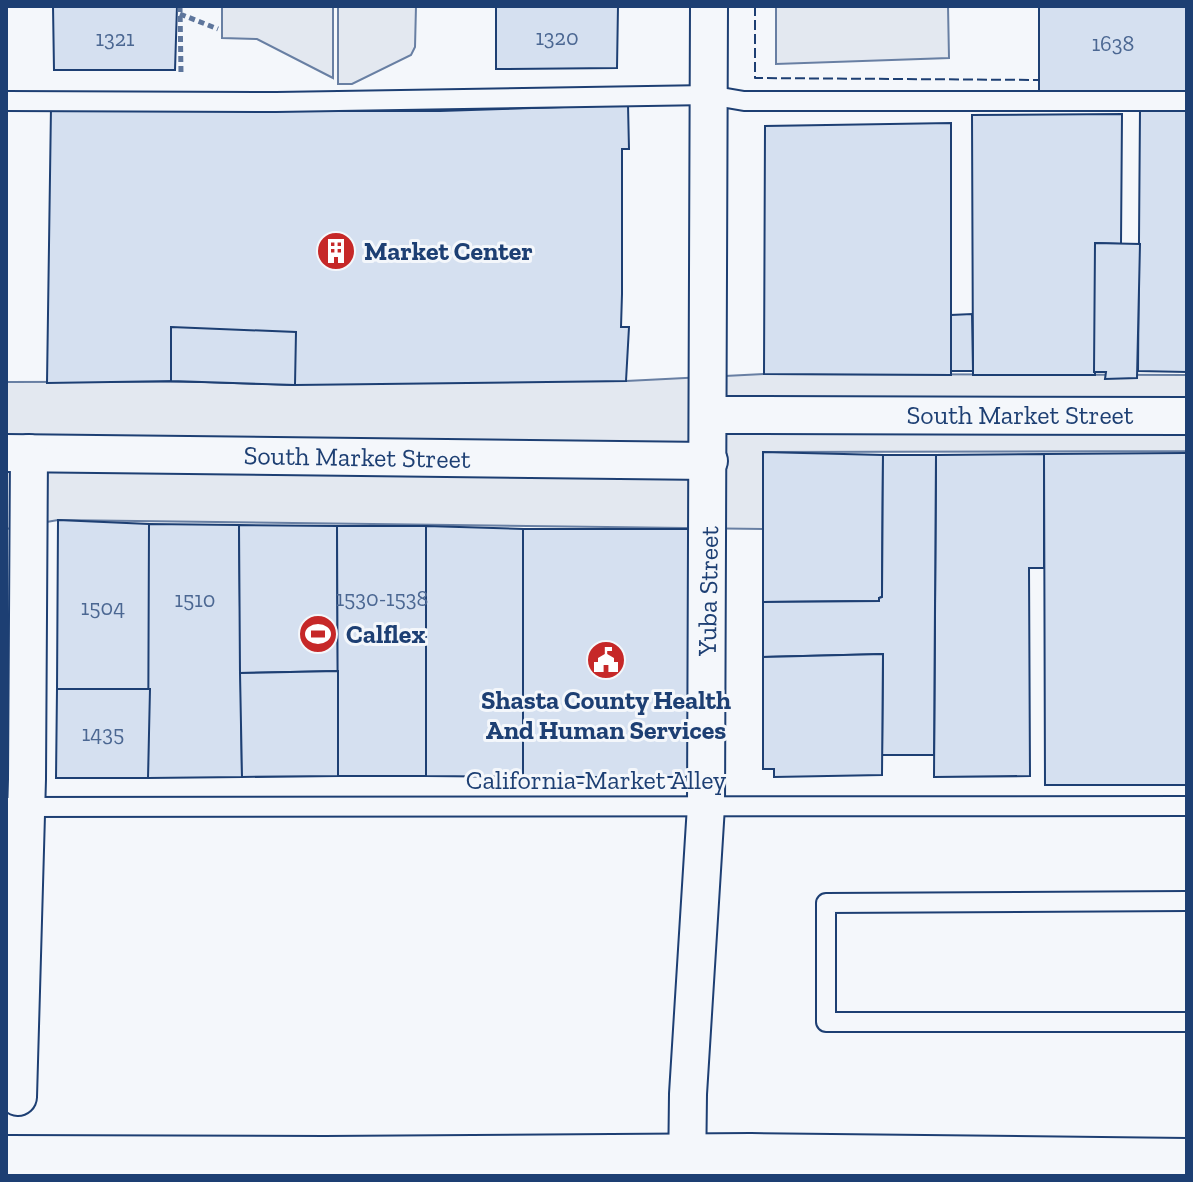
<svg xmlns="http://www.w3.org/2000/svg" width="1193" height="1182" font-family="'Zilla Slab',serif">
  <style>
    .parking { fill: #e3e8f0; stroke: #687fa3; stroke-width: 2 }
    .building { fill: #d5e0f0; stroke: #1d3f73; stroke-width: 2 }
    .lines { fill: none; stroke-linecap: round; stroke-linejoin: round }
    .lane-casing { stroke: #1d3f73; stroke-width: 22 }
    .street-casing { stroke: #1d3f73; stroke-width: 40 }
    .primary-casing { stroke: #1d3f73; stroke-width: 48 }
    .path { stroke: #5e769c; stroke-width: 5; stroke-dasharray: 6 4; stroke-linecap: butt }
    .lane { stroke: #f4f7fb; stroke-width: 18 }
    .street { stroke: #f4f7fb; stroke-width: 36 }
    .primary { stroke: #f4f7fb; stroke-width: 44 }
    .fence { stroke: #1d3f73; stroke-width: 2; stroke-dasharray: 10 4; stroke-linecap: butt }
    .labels { text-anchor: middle; stroke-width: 6; stroke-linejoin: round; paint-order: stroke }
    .number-label { font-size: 22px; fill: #4b6792 }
    .poi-label { font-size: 26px; font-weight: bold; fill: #1d3f73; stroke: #f4f7fb; text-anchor: start }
    .street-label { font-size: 26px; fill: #1d3f73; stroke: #f4f7fb }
  </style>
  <rect width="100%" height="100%" fill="#f4f7fb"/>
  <g class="parking">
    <polygon points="222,6 333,6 333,78 257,39 222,38"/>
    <polygon points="338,6 416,6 415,47 411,55 352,84 338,84"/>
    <polygon points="776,6 948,6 949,58 776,64"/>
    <polygon points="764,374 1187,375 1187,451 764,452 763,529 58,520 6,529 6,382 626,381"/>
  </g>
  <g class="building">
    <polygon points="53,6 177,6 175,70 54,70"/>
    <polygon points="496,6 618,6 617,68 496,69"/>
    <polygon points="1039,6 1187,6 1187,96 1039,95"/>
    <polygon points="628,105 629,149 622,149 622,294 621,327 629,327 626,381 295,385 176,381 47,383 51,107 250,111 440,111"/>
    <polygon points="1187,108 1187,372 1138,371 1140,109"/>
    <polygon points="1122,114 1121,244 1095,243 1095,375 973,375 972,115"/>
    <polygon points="951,123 951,375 764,374 765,126"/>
    <polygon points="1095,243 1140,244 1137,378 1105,379 1106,372 1094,372"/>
    <polygon points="972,314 973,371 951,371 951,315"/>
    <polygon points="171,327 296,332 295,385 171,381"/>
    <polygon points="763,452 883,455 882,597 879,598 879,601 763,602"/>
    <polygon points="1185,453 1187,453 1187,785 1045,785 1044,454"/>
    <polygon points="1044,454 1044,568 1029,568 1030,776 934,777 936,455"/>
    <polygon points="883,455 936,455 934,755 882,755 883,654 763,657 763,602 879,601 879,598 882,597"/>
    <polygon points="58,520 149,524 150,689 57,689"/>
    <polygon points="149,524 239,525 242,777 148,778"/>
    <polygon points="239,525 337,526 338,671 240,673"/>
    <polygon points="337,526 426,526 426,776 338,776"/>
    <polygon points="426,526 523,529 523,777 426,776"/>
    <polygon points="523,529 689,529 691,777 523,777"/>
    <polygon points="883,654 882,775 774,777 774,769 763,769 763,657"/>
    <polygon points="338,671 338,776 242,777 240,673"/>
    <polygon points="57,689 150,689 148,778 56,778"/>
  </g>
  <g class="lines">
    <defs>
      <g id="lane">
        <polyline points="6,101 276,102 709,95 744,101 1187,101"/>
        <polyline points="6,807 1187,806"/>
        <polyline points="1187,901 826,903 826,1022 1187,1022"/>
      </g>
      <g id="street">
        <polyline points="709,415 1187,416"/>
        <polyline points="6,453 709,461"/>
        <polyline points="18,1097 27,779 29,453"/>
        <polyline points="687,1176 688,1094 706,806 709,6"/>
      </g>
      <polyline id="primary" points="6,1158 325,1159 751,1156 1187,1161"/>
    </defs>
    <use href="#lane" class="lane-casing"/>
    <use href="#street" class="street-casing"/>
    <use href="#primary" class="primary-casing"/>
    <g class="path">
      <polyline points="180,6 181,73"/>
      <polyline points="180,14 218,29"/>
    </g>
    <use href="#lane" class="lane"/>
    <use href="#street" class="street"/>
    <use href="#primary" class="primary"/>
    <polyline class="fence" points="755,6 755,78 1039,80"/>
  </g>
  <defs>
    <symbol id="building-disc" viewBox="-11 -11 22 22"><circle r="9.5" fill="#c62828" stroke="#f4f7fb"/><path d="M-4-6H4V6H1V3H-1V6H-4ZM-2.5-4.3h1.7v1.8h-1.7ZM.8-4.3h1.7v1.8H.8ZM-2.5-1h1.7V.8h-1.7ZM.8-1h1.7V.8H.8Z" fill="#fff"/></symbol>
    <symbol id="stadium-disc" viewBox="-11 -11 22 22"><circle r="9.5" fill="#c62828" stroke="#f4f7fb"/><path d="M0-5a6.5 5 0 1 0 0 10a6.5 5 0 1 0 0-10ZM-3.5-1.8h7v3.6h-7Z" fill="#fff"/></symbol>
    <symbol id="civic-disc" viewBox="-11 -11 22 22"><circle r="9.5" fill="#c62828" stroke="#f4f7fb"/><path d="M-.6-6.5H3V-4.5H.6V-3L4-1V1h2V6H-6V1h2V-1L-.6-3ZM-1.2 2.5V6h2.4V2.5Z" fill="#fff"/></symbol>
  </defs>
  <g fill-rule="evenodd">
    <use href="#building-disc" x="314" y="229" width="44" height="44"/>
    <use href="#stadium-disc" x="296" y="612" width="44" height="44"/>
    <use href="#civic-disc" x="584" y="638" width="44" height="44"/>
  </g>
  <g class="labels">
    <g class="number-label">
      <text x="557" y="45">1320</text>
      <text x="115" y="46">1321</text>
      <text x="1113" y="51">1638</text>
      <text x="382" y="606">1530-1538</text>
      <text x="195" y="607">1510</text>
      <text x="103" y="615">1504</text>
      <text x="103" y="741">1435</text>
    </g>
    <g class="poi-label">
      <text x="364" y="260">Market Center</text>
      <text x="346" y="643">Calflex</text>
      <text x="606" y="709" text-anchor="middle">Shasta County Health<tspan x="606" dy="30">And Human Services</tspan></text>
    </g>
    <g class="street-label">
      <text x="1020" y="424">South Market Street</text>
      <text transform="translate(357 457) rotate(1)" y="9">South Market Street</text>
      <text transform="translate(708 591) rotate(-89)" y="9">Yuba Street</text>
      <text x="596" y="789">California-Market Alley</text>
    </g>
  </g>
  <rect width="1193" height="1182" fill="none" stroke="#1d3f73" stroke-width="16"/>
</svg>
